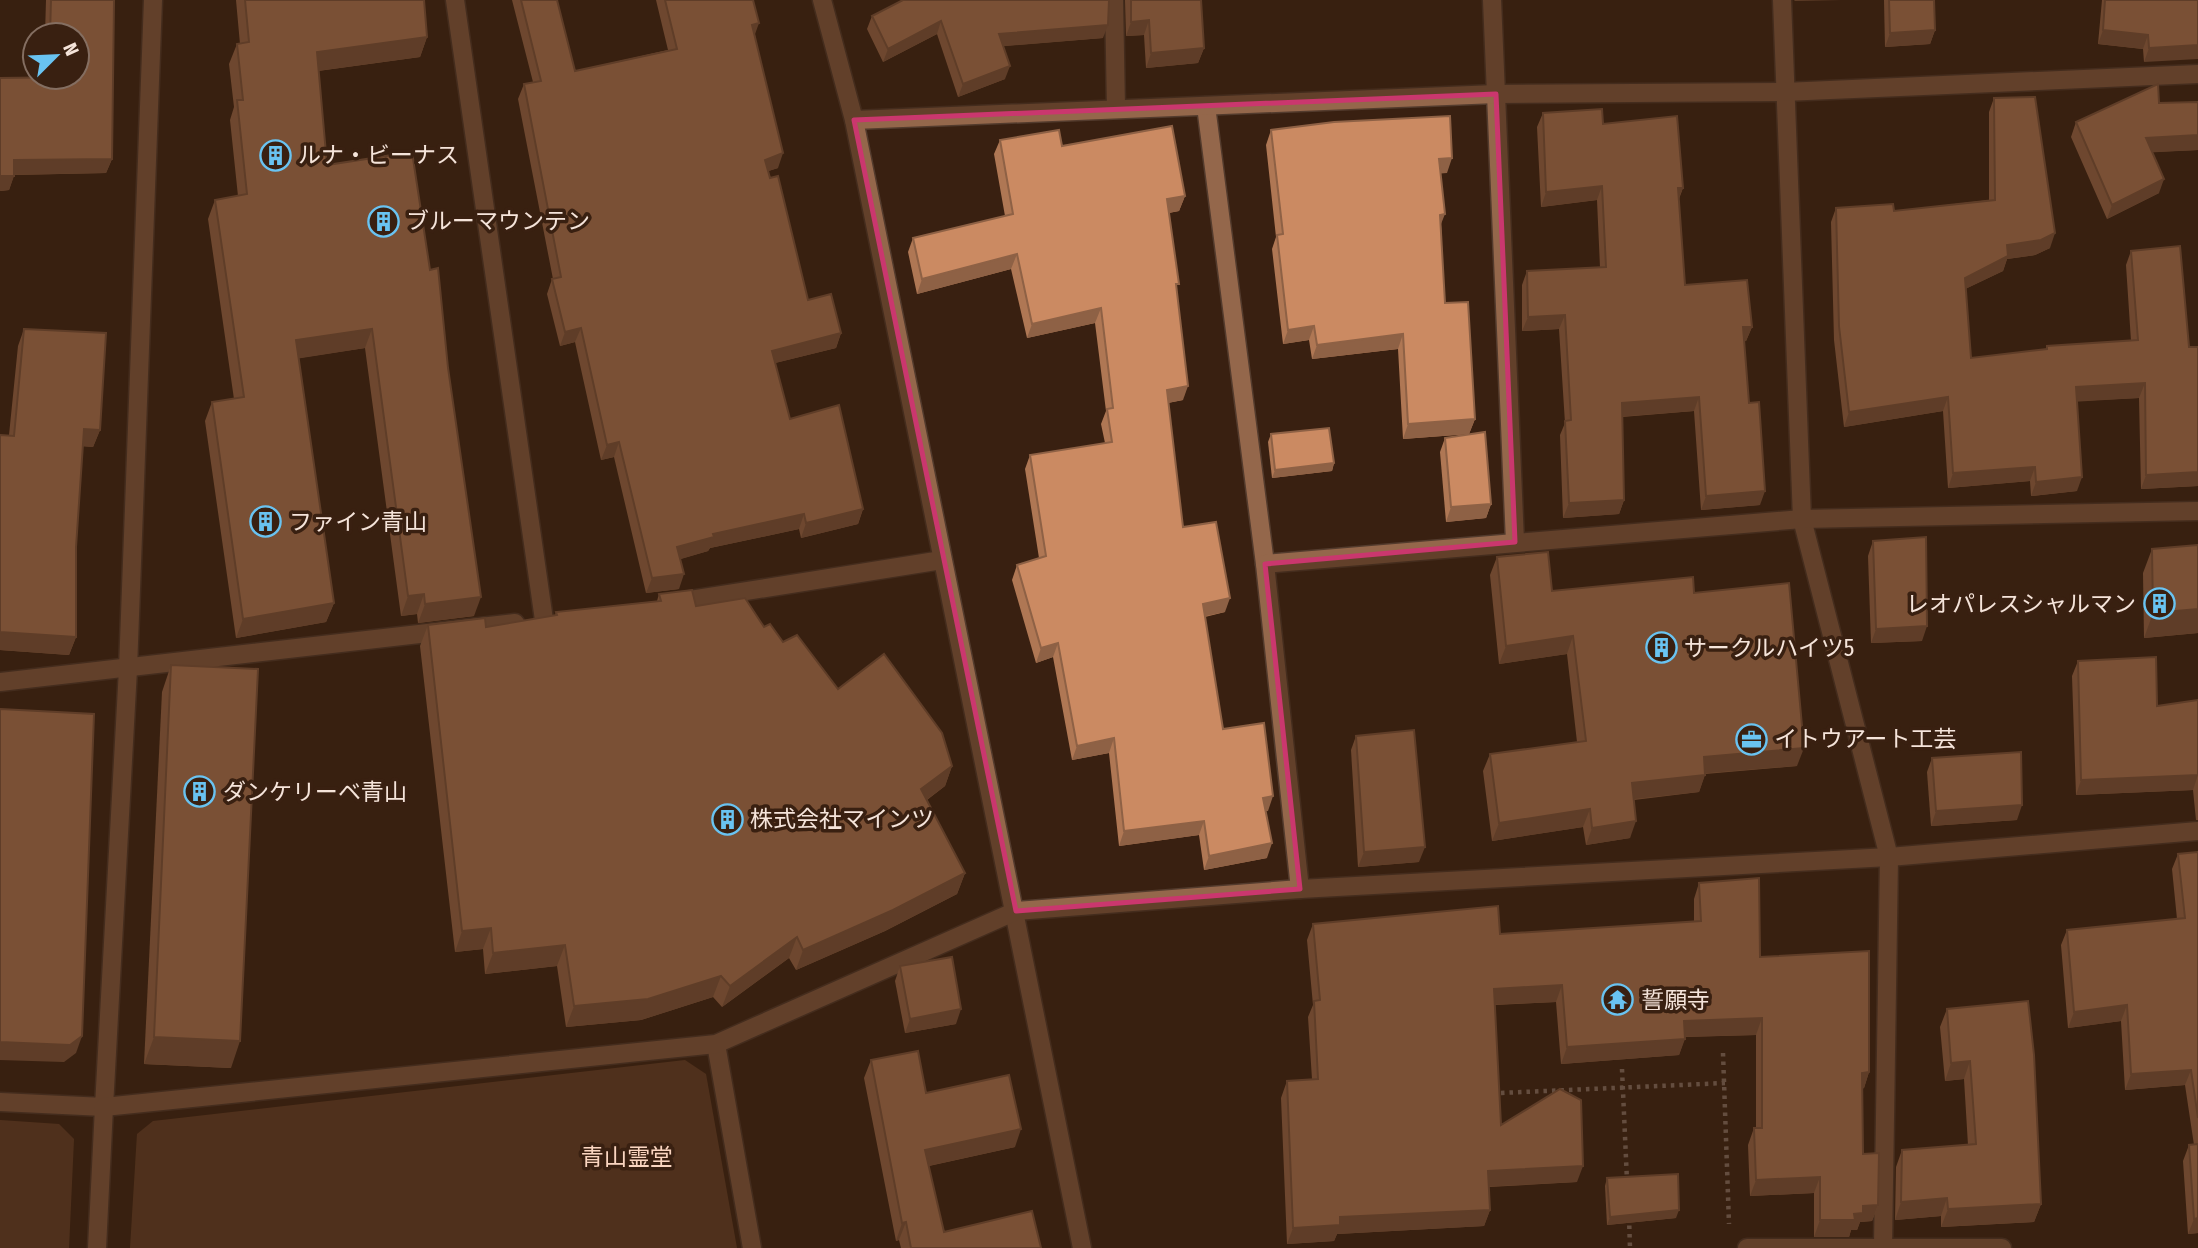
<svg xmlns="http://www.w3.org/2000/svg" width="2198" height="1248" font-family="'Fira Sans Condensed','Noto Sans JP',sans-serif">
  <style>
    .green { fill: #6c442a }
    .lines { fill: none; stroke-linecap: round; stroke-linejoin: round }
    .minor-casing { stroke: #533b2d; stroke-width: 21 }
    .path { stroke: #998478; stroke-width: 4.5; stroke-dasharray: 3.5 5; stroke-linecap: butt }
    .minor { stroke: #94674b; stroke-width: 18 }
    .wall { fill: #af7754 }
    .shaded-wall { fill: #8e6145 }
    .building { fill: #cb8a62; stroke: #8e6145; stroke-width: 2 }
    .marked { fill: none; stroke: #ca376e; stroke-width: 5; stroke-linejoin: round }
    .labels { text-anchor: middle; stroke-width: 7; stroke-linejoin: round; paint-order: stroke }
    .poi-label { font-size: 23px; fill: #f5e4da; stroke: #392011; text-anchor: start }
    .park-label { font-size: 23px; fill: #fad5c0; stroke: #392011 }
  </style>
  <rect width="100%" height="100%" fill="#392011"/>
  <g class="green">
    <polygon points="685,1060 706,1074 737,1248 130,1248 137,1134 153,1121"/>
    <polygon points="0,1120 59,1124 74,1139 69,1248 0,1248"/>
  </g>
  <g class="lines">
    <defs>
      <g id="minor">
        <polyline points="455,0 544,620"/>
        <polyline points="822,0 854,120 1082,1248"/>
        <polyline points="1114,0 1116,108"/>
        <polyline points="1492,0 1515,542"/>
        <polyline points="1782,0 1802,519 1889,857 1883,1247"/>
        <polyline points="1206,106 1265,564 1300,889"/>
        <polyline points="854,120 1496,94 1784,92 2198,74"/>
        <polyline points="1265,564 1802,519 2198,511"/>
        <polyline points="671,603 942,560"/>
        <polyline points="0,682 515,623"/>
        <polyline points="716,1044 752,1248"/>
        <polyline points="0,1102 104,1107 128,669 153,0"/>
        <polyline points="97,1248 104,1107 716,1044 1016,911 1300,889 1889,857 2198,831"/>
        <polyline points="1747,1248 2002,1248"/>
      </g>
    </defs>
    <use href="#minor" class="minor-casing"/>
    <g class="path">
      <polyline points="1723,1053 1729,1224"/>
      <polyline points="1622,1069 1627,1181"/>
      <polyline points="1501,1093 1725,1083"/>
      <polyline points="1629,1217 1630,1248"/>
    </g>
    <use href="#minor" class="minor"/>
  </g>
  <g class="wall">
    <polygon points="46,0 114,0 112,159 106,173 14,175 9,190 0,191 77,77 77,35 45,35"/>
    <polygon points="236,0 424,0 427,37 420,57 318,71 327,165 430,270 448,368 474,616 418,623 417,614 401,616 365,348 299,358 334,603 326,622 236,638 205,421 212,402 234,399 208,219 215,200 238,196 230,120 234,107 229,64 237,44 240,44"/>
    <polygon points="512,0 557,0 575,71 668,50 656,0 753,0 755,35 778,168 768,171 808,300 841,333 836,348 775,363 790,419 863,509 858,524 801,538 799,529 710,548 708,551 680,559 679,589 646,593 614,457 601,460 575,342 560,346 547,294 552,279 553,279 518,99 524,84 533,82"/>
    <polygon points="903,0 1103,38 1003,46 1005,79 958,97 937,34 883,62 867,29 872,16"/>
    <polygon points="1125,0 1201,0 1204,48 1198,63 1146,68 1144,35 1126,36"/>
    <polygon points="1884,0 1934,0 1935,30 1930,44 1885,47"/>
    <polygon points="2102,0 2198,0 2144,62 2143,49 2098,44"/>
    <polygon points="1994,98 2050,248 2035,255 2007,259 2003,271 1965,289 1971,358 2045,350 2047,346 2131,341 2126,265 2131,251 2189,347 2198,347 2198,486 2141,489 2139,398 2077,401 2077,491 2031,496 2030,481 1948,488 1943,411 1844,427 1834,340 1831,222 1836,208 1894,211 1989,200 1989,112"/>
    <polygon points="2198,102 2198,150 2152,152 2159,193 2107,219 2071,137 2076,122 2159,103"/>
    <polygon points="1543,113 1603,124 1683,188 1679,199 1685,285 1752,327 1746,341 1744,341 1749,403 1760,505 1701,510 1694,411 1622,417 1624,500 1619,514 1563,518 1560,435 1565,423 1559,329 1522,331 1522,285 1527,271 1600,267 1597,200 1541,207 1537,127"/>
    <polygon points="1271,130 1447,173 1441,173 1441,225 1445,303 1475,419 1469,434 1403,439 1398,349 1312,359 1309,340 1283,344 1272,249 1276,237 1266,145"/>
    <polygon points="1000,140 1062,146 1185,196 1179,211 1169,213 1177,290 1183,400 1168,403 1183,527 1225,612 1205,617 1223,729 1268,811 1266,811 1267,858 1204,870 1199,835 1119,846 1109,753 1072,760 1053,657 1036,663 1012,580 1017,565 1039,558 1025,469 1030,455 1105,443 1101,424 1106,411 1095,323 1027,338 1011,269 917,294 908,252 913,238 1005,216 994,154"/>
    <polygon points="24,329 100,430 93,447 83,446 76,547 76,637 69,655 0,650 0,435 9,435 18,346"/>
    <polygon points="1271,434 1334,463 1332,471 1272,478 1268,442"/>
    <polygon points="1445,438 1491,504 1486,518 1446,522 1440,452"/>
    <polygon points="1873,541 1922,641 1871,643 1868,556"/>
    <polygon points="2198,545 2198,633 2144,638 2143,573 2152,549"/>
    <polygon points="1497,557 1552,591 1694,593 1797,766 1705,774 1699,792 1634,800 1630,838 1586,845 1583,827 1492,841 1483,771 1490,754 1577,742 1567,654 1499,664 1490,575"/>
    <polygon points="659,594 764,627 838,689 952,766 945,786 927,800 965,873 957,894 885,931 796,970 789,958 722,1007 713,997 641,1020 566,1027 557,966 485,974 483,949 455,952 420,646 428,625 486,627 555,616 556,612 657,601"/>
    <polygon points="2078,661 2157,706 2198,700 2198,820 2196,820 2193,790 2076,795 2072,676"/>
    <polygon points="171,665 231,1068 144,1064 162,692"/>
    <polygon points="1356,736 1419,862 1358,867 1351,750"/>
    <polygon points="1932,758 2017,820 1931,826 1927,772"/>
    <polygon points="2198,852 2198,1233 2188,1234 2183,1161 2189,1145 2194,1145 2185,1085 2125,1090 2121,1021 2068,1028 2061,945 2067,930 2177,919 2172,869 2178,854"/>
    <polygon points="1699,883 1760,957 1869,1072 1864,1088 1862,1089 1863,1154 1878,1205 1872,1221 1860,1222 1857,1230 1851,1230 1849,1237 1814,1237 1814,1193 1750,1196 1748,1145 1754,1128 1756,1128 1756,1035 1685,1037 1679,1055 1561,1064 1556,1002 1495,1005 1501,1125 1577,1182 1489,1187 1490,1210 1484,1226 1337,1234 1334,1241 1287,1244 1281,1098 1287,1081 1312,1079 1308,1017 1313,1005 1307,940 1313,924 1500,934 1694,922 1694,899"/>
    <polygon points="900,966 956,1024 905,1033 895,981"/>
    <polygon points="1947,1009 2041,1204 2034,1222 1941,1227 1941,1216 1895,1220 1896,1167 1902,1150 1968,1145 1964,1079 1945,1081 1940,1027"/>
    <polygon points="871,1060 1015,1147 929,1166 944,1232 1041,1248 901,1248 899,1240 896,1241 864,1078"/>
    <polygon points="1607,1178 1676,1218 1607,1225 1605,1186"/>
  </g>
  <g class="shaded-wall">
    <polygon points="1795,0 1841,0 1794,1"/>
    <polygon points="1149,20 1144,35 1126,36 1131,22"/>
    <polygon points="941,21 937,34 883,62 888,49"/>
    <polygon points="759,23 754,37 752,25"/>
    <polygon points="1108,25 1103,38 994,47 999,34"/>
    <polygon points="1935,30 1930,44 1885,47 1890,33"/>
    <polygon points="2103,30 2148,35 2143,49 2098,44"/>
    <polygon points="427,37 420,57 310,72 317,52"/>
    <polygon points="2198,45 2198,59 2144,62 2149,48"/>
    <polygon points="1204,48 1198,63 1146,68 1151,53"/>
    <polygon points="1010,66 1005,79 958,97 963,84"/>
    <polygon points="2198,135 2198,150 2140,153 2146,138"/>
    <polygon points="783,153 778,168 760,174 765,160"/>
    <polygon points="1452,158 1447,173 1434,174 1439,159"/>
    <polygon points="112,159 106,173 9,175 14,160"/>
    <polygon points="0,176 14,176 9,190 0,191"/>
    <polygon points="2164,179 2159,193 2107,219 2112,205"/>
    <polygon points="1602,186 1597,200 1541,207 1546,192"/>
    <polygon points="1678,188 1683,188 1677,202"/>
    <polygon points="1185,196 1179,211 1162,214 1167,199"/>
    <polygon points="1445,214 1439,229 1440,215"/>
    <polygon points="2055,233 2050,248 2035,255 2007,259 2003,271 1959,292 1965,278 2007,245"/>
    <polygon points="1017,254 1011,269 917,294 922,279"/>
    <polygon points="1101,308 1095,323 1027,338 1032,324"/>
    <polygon points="1565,315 1559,329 1522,331 1528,317"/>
    <polygon points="1314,326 1309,340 1283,344 1288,330"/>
    <polygon points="1743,327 1752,327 1746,341 1738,342"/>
    <polygon points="581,328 575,342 560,346 565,332"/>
    <polygon points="372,329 365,348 289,360 296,340"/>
    <polygon points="841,333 836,348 767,365 772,351"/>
    <polygon points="1403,334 1398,349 1312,359 1317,345"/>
    <polygon points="2145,383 2139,398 2071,402 2076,387"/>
    <polygon points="1188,386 1183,400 1162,404 1167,390"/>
    <polygon points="1699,397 1694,411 1617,417 1622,403"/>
    <polygon points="1948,397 1943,411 1844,427 1849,412"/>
    <polygon points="1475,419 1469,434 1403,439 1408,424"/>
    <polygon points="84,429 100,430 93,447 78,446"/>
    <polygon points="619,442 614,457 601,460 607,445"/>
    <polygon points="1334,463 1332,471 1272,478 1275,470"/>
    <polygon points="2035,467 2030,481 1948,488 1953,473"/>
    <polygon points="2198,472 2198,486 2141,489 2146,475"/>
    <polygon points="2082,477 2077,491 2031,496 2036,482"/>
    <polygon points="1765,491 1760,505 1701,510 1706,496"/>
    <polygon points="1624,500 1619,514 1563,518 1569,503"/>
    <polygon points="1491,504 1486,518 1446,522 1451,507"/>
    <polygon points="863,509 858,524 801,538 806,523"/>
    <polygon points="804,514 799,529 710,548 708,551 671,562 677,547 713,534"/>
    <polygon points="684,574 679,589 646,593 652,578"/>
    <polygon points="424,594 417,614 401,616 408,596"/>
    <polygon points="481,597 474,616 418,623 425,604"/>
    <polygon points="1230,598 1225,612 1197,618 1203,604"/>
    <polygon points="334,603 326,622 236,638 243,619"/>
    <polygon points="2198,609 2198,633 2144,638 2153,613"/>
    <polygon points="1927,626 1922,641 1871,643 1876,629"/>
    <polygon points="0,632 76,637 69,655 0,650"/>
    <polygon points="1573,636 1567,654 1499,664 1506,646"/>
    <polygon points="1058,643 1053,657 1036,663 1041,648"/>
    <polygon points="1114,738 1109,753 1072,760 1077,746"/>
    <polygon points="1804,748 1797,766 1697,774 1704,757"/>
    <polygon points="952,766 945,786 913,810 921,789"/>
    <polygon points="1705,775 1699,792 1626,800 1632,783"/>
    <polygon points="2198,775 2193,790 2076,795 2081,780"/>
    <polygon points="1273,796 1268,811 1258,812 1263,798"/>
    <polygon points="2022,805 2017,820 1931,826 1936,811"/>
    <polygon points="1590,809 1583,827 1492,841 1499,823"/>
    <polygon points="1204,821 1199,835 1119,846 1124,831"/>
    <polygon points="1636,821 1630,838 1586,845 1592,828"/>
    <polygon points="1272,843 1267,858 1204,870 1209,856"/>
    <polygon points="1425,847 1419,862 1358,867 1364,852"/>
    <polygon points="965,873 957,894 885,931 796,970 803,950"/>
    <polygon points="491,928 483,949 455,952 462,931"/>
    <polygon points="797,937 789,958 722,1007 730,986"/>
    <polygon points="565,945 557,966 485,974 493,953"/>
    <polygon points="721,976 713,997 641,1020 566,1027 574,1006"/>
    <polygon points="1562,985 1556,1002 1488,1005 1494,989"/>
    <polygon points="2127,1005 2121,1021 2068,1028 2074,1012"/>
    <polygon points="961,1009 956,1024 905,1033 910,1019"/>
    <polygon points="1762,1018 1756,1035 1678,1037 1684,1021"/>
    <polygon points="82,1036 76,1053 64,1062 0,1060 0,1042"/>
    <polygon points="154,1037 240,1041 231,1068 144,1064"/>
    <polygon points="1685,1039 1679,1055 1561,1064 1567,1047"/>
    <polygon points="1970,1061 1964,1079 1945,1081 1951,1063"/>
    <polygon points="2191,1070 2185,1085 2125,1090 2131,1074"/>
    <polygon points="1869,1072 1864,1088 1856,1089 1862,1073"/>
    <polygon points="1021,1129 1015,1147 919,1168 925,1150"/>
    <polygon points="1583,1166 1577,1182 1482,1187 1488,1171"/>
    <polygon points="1820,1177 1814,1193 1750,1196 1756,1180"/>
    <polygon points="1947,1198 1941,1216 1895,1220 1901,1202"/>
    <polygon points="2041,1204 2034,1222 1941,1227 1948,1209"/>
    <polygon points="1878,1205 1872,1221 1860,1222 1857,1230 1851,1230 1849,1237 1814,1237 1820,1220 1854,1214 1863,1206"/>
    <polygon points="1490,1210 1484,1226 1337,1234 1334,1241 1287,1244 1293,1228 1340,1217"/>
    <polygon points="1679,1210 1676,1218 1607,1225 1610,1217"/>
    <polygon points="2198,1218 2198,1233 2188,1234 2194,1219"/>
    <polygon points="906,1222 899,1240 896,1241 902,1223"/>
  </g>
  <g class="building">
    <polygon points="51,0 114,0 112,159 14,160 14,176 0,176 0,78 77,77 77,35 50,35"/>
    <polygon points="245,0 424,0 427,37 317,52 327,165 412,152 430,270 438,268 448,368 481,597 425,604 424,594 408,596 372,329 296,340 334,603 243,619 212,402 244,397 215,200 247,194 237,100 243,100 237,44 249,42"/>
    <polygon points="521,0 557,0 575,71 677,49 665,0 753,0 759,23 752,25 783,153 765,160 770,178 778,176 808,300 831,294 841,333 772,351 790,419 839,405 863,509 806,523 804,514 713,534 714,537 677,547 684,574 652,578 619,442 607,445 581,328 565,332 552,279 561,277 524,84 541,81"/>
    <polygon points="903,0 1109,0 1108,25 999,34 1010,66 963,84 941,21 888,49 872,16"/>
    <polygon points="1131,0 1201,0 1204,48 1151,53 1149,20 1131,22"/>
    <polygon points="1889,0 1934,0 1935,30 1890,33"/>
    <polygon points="2105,0 2198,0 2198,45 2149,48 2148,35 2103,30"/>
    <polygon points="2158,84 2159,103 2198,102 2198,135 2146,138 2164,179 2112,205 2076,122"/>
    <polygon points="2035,97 2055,233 2041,240 2007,245 2008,256 1965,278 1971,358 2047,349 2047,346 2138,340 2131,251 2180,246 2189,347 2198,347 2198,472 2146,475 2145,383 2076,387 2082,477 2036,482 2035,467 1953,473 1948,397 1849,412 1839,326 1836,208 1893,204 1894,211 1995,200 1994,98"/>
    <polygon points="1602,109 1603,124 1677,116 1683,188 1678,188 1685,285 1747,280 1752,327 1743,327 1749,403 1759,402 1765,491 1706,496 1699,397 1622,403 1624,500 1569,503 1565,421 1571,420 1565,315 1528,317 1527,271 1606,267 1602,186 1546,192 1543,113"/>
    <polygon points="1450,116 1452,158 1439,159 1445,214 1440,215 1445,303 1468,302 1475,419 1408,424 1403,334 1317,345 1314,326 1288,330 1277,235 1283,234 1271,130 1334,122"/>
    <polygon points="1172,126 1185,196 1167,199 1179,284 1176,284 1188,386 1167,390 1183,527 1216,522 1230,598 1203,604 1223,729 1264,723 1273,796 1263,798 1272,843 1209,856 1204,821 1124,831 1114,738 1077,746 1058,643 1041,648 1017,565 1046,556 1030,455 1112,442 1107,409 1113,408 1101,308 1032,324 1017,254 922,279 913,238 1013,214 1000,140 1059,130 1062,146"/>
    <polygon points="24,329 106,333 100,430 84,429 76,547 76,637 0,632 0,435 14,436"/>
    <polygon points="1329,428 1334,463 1275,470 1271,434"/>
    <polygon points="1485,432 1491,504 1451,507 1445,438"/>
    <polygon points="1926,537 1927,626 1876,629 1873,541"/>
    <polygon points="2198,545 2198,609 2153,613 2152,549"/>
    <polygon points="1548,552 1552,591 1693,577 1694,593 1789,583 1804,748 1704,757 1705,775 1632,783 1636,821 1592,828 1590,809 1499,823 1490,754 1586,741 1573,636 1506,646 1497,557"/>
    <polygon points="692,590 696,606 745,598 764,627 770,624 783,642 797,635 838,689 884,654 942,733 952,766 921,789 965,873 893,910 803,950 797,937 730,986 721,976 648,999 574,1006 565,945 493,953 491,928 462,931 428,625 485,618 486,627 557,615 556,612 661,601 659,594"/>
    <polygon points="2156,657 2157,706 2198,700 2198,775 2081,780 2078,661"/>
    <polygon points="171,665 258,669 240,1041 154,1037"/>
    <polygon points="0,709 94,714 82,1036 70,1045 0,1042"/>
    <polygon points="1414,730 1425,847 1364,852 1356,736"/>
    <polygon points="2021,752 2022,805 1936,811 1932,758"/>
    <polygon points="2198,852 2198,1118 2191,1070 2131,1074 2127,1005 2074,1012 2067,930 2185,918 2178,854"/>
    <polygon points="1759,878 1760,957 1869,951 1869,1072 1862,1073 1863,1154 1879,1153 1878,1205 1863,1206 1863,1213 1854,1214 1855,1220 1820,1220 1820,1177 1756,1180 1754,1128 1762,1128 1762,1018 1684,1021 1685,1039 1567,1047 1562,985 1494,989 1501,1125 1560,1089 1581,1100 1583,1166 1488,1171 1490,1210 1340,1217 1340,1225 1293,1228 1287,1081 1318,1079 1314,1001 1320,1000 1313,924 1498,906 1500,934 1701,921 1699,883"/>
    <polygon points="952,957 961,1009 910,1019 900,966"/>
    <polygon points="2028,1001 2034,1055 2041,1204 1948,1209 1947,1198 1901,1202 1902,1150 1976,1144 1970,1061 1951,1063 1947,1009"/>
    <polygon points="918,1051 926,1093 1009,1075 1021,1129 925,1150 944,1232 1032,1211 1041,1248 911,1248 906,1222 902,1223 871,1060"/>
    <polygon points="2198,1144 2198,1218 2194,1219 2189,1145"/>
    <polygon points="1678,1174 1679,1210 1610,1217 1607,1178"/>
  </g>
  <path d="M0 0H2198V1248H0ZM1496,94L1515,542L1265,564L1300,889L1016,911L854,120Z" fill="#392011" fill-opacity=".55" fill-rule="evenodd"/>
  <path class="marked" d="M1496,94L1515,542L1265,564L1300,889L1016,911L854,120Z"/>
  <defs>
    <symbol id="building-ring" viewBox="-11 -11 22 22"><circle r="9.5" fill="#392011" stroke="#69c3f1" stroke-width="1.5"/><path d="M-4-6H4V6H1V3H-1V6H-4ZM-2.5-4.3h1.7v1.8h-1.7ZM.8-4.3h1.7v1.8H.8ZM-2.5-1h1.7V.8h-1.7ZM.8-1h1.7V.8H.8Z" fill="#69c3f1"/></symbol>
    <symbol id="office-ring" viewBox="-11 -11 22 22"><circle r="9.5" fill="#392011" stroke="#69c3f1" stroke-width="1.5"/><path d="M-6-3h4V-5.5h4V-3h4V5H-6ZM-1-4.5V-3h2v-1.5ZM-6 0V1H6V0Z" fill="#69c3f1"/></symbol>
    <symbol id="temple-ring" viewBox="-11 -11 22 22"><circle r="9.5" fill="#392011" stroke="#69c3f1" stroke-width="1.5"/><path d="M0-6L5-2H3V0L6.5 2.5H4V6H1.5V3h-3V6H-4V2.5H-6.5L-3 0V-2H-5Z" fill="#69c3f1"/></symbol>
  </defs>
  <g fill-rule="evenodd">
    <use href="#building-ring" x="258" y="138" width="35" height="35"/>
    <use href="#building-ring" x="366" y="204" width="35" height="35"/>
    <use href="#building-ring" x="248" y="504" width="35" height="35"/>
    <use href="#building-ring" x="2142" y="586" width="35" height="35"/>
    <use href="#building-ring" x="1644" y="630" width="35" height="35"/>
    <use href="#office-ring" x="1734" y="722" width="35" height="35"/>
    <use href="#building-ring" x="182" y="774" width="35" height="35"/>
    <use href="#building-ring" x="710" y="802" width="35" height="35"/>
    <use href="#temple-ring" x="1600" y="982" width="35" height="35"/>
  </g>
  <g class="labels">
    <g class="poi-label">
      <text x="298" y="163">ルナ・ビーナス</text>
      <text x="406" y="229">ブルーマウンテン</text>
      <text x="289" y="530">ファイン青山</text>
      <text x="2136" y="612" text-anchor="end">レオパレスシャルマン</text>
      <text x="1684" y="656">サークルハイツ5</text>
      <text x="1774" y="747">イトウアート工芸</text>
      <text x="223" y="800">ダンケリーベ青山</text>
      <text x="750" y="827">株式会社マインツ</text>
      <text x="1641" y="1008">誓願寺</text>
    </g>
    <g class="park-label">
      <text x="627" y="1165">青山霊堂</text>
    </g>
  </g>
  <g transform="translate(56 56) rotate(66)"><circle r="33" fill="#392011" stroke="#846e61" stroke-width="2"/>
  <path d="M0-5L12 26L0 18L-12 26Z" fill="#69c3f1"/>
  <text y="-10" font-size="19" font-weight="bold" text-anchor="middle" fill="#f5e4da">N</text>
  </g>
</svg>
